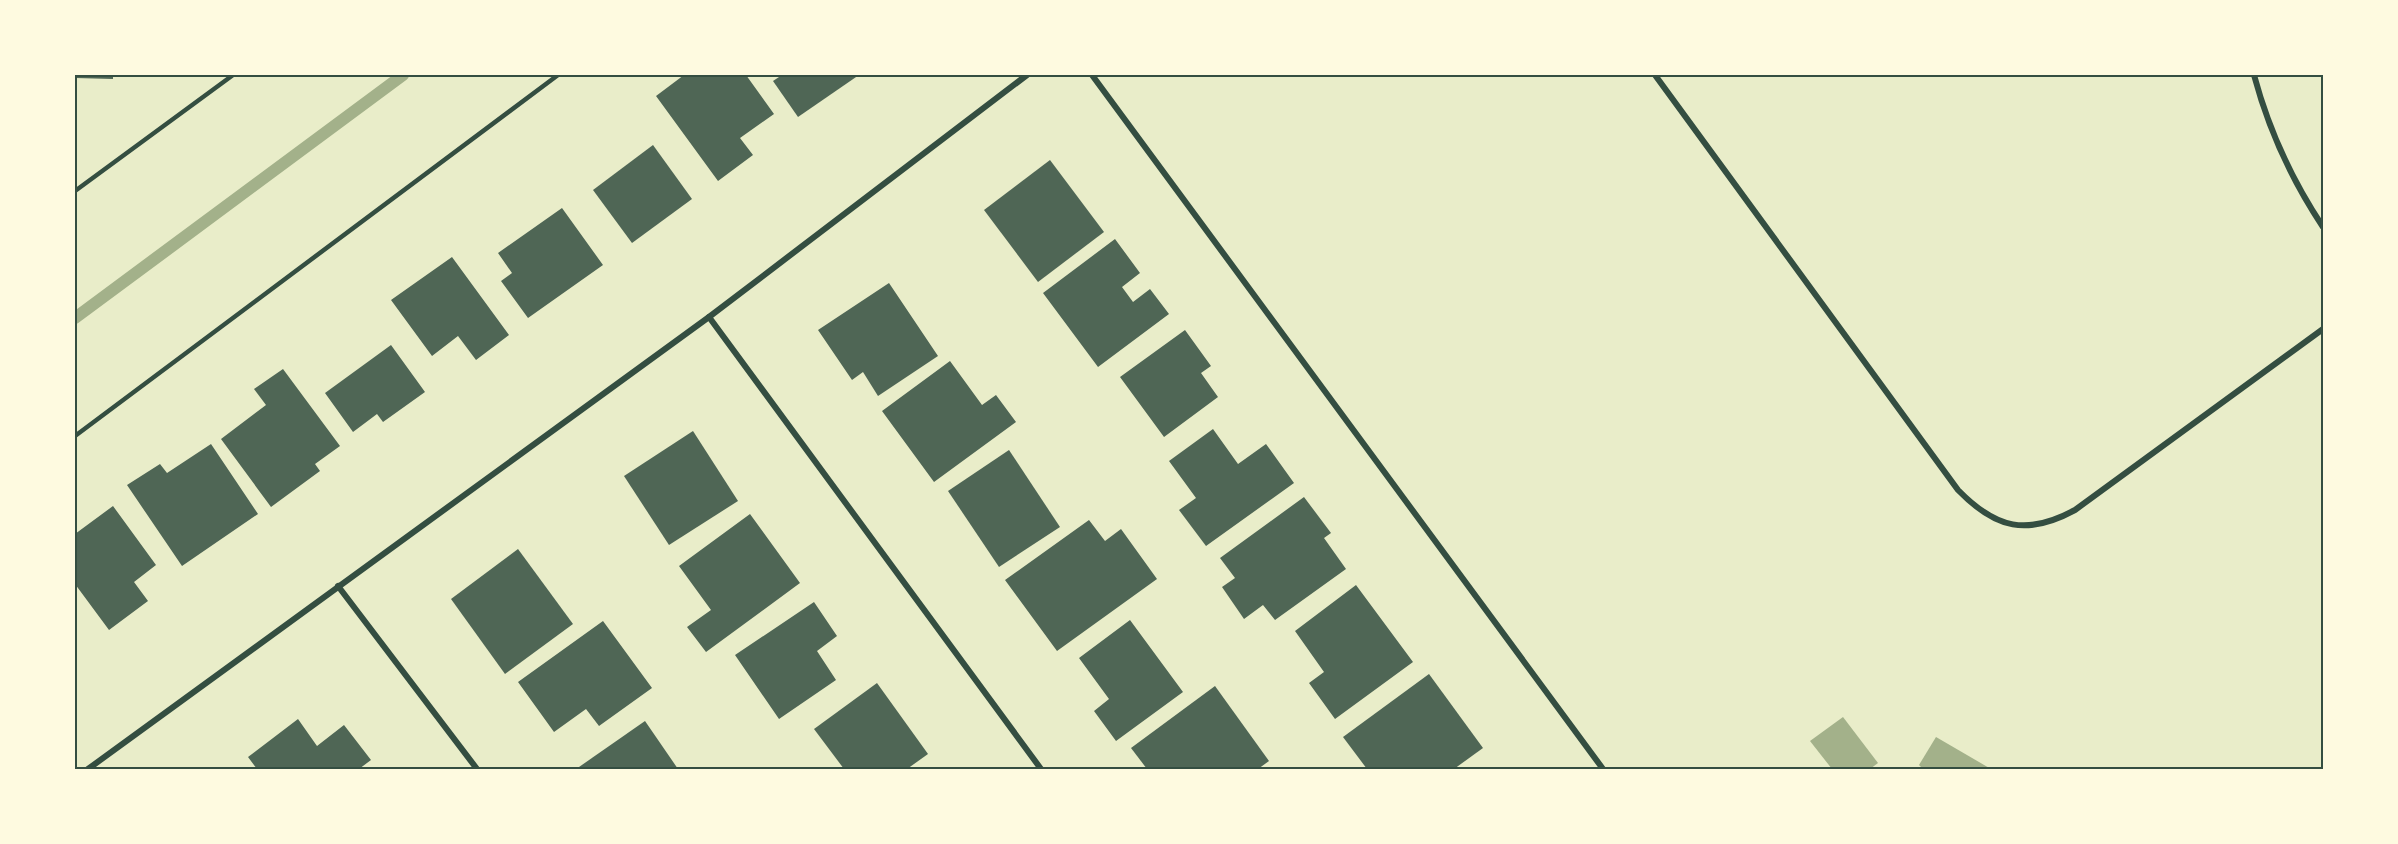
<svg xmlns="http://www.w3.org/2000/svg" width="2398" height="844" font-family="Figtree,sans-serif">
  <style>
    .water { fill: #a3b18a }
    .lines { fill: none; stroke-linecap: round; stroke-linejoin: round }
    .stream { stroke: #a3b18a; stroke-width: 12 }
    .building { fill: #4f6655 }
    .service { stroke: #344e41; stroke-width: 4.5 }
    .minor { stroke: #344e41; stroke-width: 6 }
    .neatline { fill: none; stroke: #344e41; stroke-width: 2 }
  </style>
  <rect width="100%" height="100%" fill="#e9edc9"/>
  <g class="water">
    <polygon points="1843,717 1878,763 1870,769 1832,769 1810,741"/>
    <polygon points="1936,737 1991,769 1923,769 1919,765"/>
  </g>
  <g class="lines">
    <polyline class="stream" points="75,318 403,75"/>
  </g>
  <g class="building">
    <polygon points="75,75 113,75 113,79 75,78"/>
    <polygon points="684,75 746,75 774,114 740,138 753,155 718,181 656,96"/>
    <polygon points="782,75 859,75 798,117 773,81"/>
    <polygon points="653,145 692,199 632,243 593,190"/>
    <polygon points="1050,160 1104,232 1038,282 984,210"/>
    <polygon points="562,208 603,265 528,318 501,281 512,273 498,253"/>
    <polygon points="1115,239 1140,273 1122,287 1133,302 1150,289 1169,314 1098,367 1043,293"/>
    <polygon points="452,257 509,335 476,360 458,336 432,356 391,300"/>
    <polygon points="889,283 938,356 878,396 863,372 852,380 818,330"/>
    <polygon points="1185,330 1211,366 1201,373 1218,397 1164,437 1120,377"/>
    <polygon points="391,345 425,392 383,422 377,414 353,432 325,393"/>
    <polygon points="950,361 982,405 996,395 1016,422 934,482 882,411"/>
    <polygon points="283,369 340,446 315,464 320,471 271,507 221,439 266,405 254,389"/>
    <polygon points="1213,429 1238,464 1266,444 1294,483 1206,546 1179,510 1196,498 1169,461"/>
    <polygon points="693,431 738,501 669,545 624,476"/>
    <polygon points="211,444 258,514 182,566 127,485 160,464 167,473"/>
    <polygon points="1009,450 1060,527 999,567 948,491"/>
    <polygon points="1304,497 1331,533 1324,538 1346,569 1275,620 1263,605 1244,619 1222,587 1235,578 1220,558"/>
    <polygon points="113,506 156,565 134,582 148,601 109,630 75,584 75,534"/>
    <polygon points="750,514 800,583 706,652 687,627 711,610 679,566"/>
    <polygon points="1089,520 1105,541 1121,529 1157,579 1057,651 1005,580"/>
    <polygon points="518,549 573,624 505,674 451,599"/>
    <polygon points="1356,585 1413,662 1335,719 1309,683 1324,672 1295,631"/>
    <polygon points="814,602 837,636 817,651 836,680 779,719 735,655"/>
    <polygon points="1130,620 1183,692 1116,741 1094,711 1109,699 1079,658"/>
    <polygon points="603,621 652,688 599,726 586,709 554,732 518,682"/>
    <polygon points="1429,674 1483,748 1454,769 1367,769 1343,737"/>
    <polygon points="877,683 928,754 907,769 844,769 814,729"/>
    <polygon points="1215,686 1269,761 1258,769 1147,769 1131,748"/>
    <polygon points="298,719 317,746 344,725 371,760 359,769 257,769 248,757"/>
    <polygon points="645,721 678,769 581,769 579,767"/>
  </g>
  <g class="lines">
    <g class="service">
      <polyline points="75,191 233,75"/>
      <polyline points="75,436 558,75"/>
    </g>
    <g class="minor">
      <polyline points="1092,75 1603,769"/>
      <path d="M1655,75L1958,490C1996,529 2027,536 2075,510L2323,329"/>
      <path d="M2254,75C2269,131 2291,179 2323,227"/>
      <polyline points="709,317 1041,769"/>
      <polyline points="338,586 477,769"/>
      <polyline points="88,769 709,317 1027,75"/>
    </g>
  </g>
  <rect width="2398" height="844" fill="none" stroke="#fefae0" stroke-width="153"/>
  <rect x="76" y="76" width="2246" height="692" class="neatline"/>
</svg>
